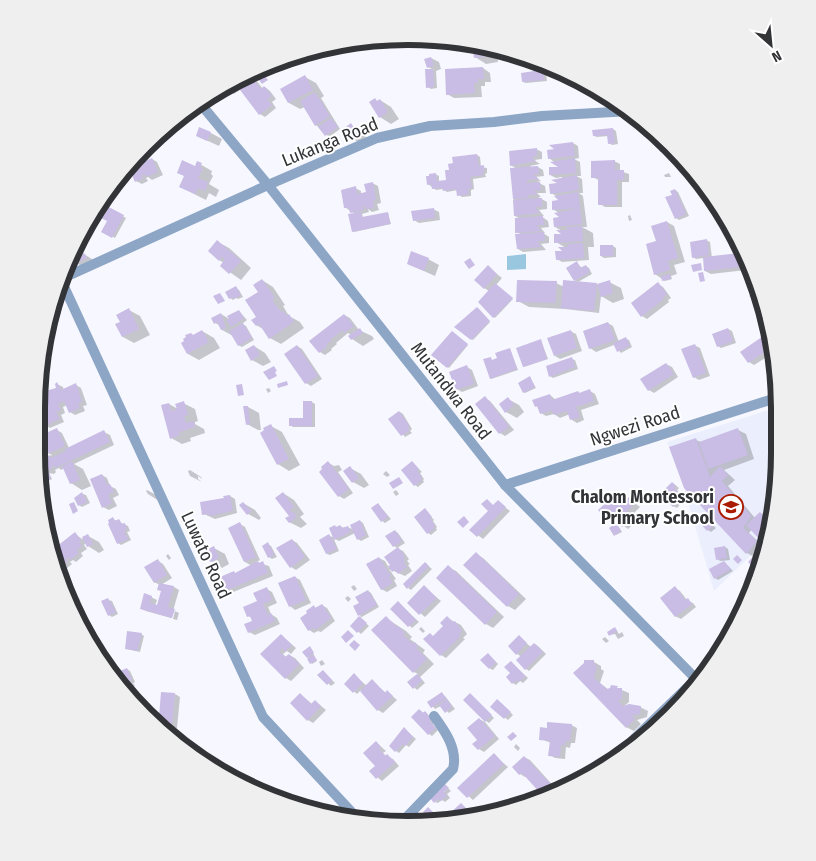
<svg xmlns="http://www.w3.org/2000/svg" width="816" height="861" font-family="'Fira Sans Condensed',sans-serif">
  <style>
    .built { fill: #ebeefd }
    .water { fill: #99c7df }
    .shadow { fill: #0003 }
    .building { fill: #c9bce5 }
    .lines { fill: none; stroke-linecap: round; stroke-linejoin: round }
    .street { stroke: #8da6c6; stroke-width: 10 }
    .labels { text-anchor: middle; stroke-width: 4; stroke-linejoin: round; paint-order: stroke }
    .street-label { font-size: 18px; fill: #333437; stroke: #fff }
    .poi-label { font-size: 18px; font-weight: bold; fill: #333437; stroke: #fff; text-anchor: end }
    .rim { fill: none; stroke: #333437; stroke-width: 6 }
  </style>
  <rect width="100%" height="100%" fill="#f7f8ff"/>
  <polygon class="built" points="775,408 773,525 769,538 714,591 684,488 667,442"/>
  <polygon class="water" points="526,254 526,269 507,270 507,256"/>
  <g class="shadow">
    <polygon points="486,46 497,52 498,62 486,64 475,57 474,47"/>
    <polygon points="431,58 439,62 441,69 436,71 437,88 431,89 428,87 426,71 434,70 428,67"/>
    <polygon points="535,64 542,64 545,65 547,81 526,83 523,82 536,72"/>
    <polygon points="483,68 490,73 491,82 485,82 485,86 481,86 482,97 454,98 447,94"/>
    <polygon points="244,76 247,80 251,77 256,80 263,89 265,87 270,91 276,99 272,102 276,108 265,117 260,114 241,89 234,94 229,90 225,85"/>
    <polygon points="305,77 316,83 324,96 321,98 340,129 329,137 316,125 305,107 300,109 289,103 282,89"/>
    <polygon points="595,89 609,97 604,100 601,98"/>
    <polygon points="380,100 391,107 399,119 391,124 380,117 378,102"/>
    <polygon points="351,125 362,131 368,140 361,144 350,137"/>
    <polygon points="613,129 616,131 618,144 612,145 609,143 608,136 597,137 594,136 594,131"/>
    <polygon points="211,133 222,139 219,146 197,136"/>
    <polygon points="659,136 672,148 672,152 664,153 661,151"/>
    <polygon points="573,143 578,146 579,158 574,159 580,162 581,176 576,176 582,179 583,193 579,193 583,196 587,227 582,227 593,233 594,247 588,247 589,260 562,262 557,259 565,252 566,248 556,242 564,235 562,231 555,227 562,218 561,214 554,210 561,201 558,197 551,193 561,184 562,177 556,178 550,175 562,168 549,158"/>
    <polygon points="536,149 542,152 542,159 534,160 540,164 530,166 531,167 538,167 543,170 544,176 535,177 541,181 537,182 545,186 546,193 537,193 541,197 538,197 547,202 547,209 539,210 544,216 541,216 548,221 549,227 541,228 545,233 543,233 549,237 549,243 541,244 546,250 523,252 518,249 522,235 517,232 521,219 515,216 511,169 517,169 511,165"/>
    <polygon points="477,155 480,157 481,167 487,168 487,173 485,174 486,177 473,179 474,189 471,190 471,196 462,197 459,195 458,190 447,192 443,189 436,190 428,184 435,174 439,176 439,182 448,181 450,171"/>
    <polygon points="152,159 157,162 163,175 152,180 148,177 146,178 148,181 142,184 136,181"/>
    <polygon points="614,161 620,164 620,171 629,174 629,182 622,182 622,207 605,207 600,204 599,180 592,177"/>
    <polygon points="198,163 212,171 211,174 213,176 209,184 219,190 216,197 209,193 206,200 180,187 185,176 196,167"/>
    <polygon points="669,173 671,177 665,177 664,175"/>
    <polygon points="700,180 703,184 696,184 695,181"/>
    <polygon points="372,183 378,186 381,203 377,204 379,210 372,212 368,209 369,212 362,214 363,218 388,213 391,224 354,232 355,214 346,208 355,188 361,191 361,194 367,193"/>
    <polygon points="675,190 678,192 689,216 679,220 676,218 673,195"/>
    <polygon points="104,206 126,218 115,238 103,231 108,221"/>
    <polygon points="433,209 439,212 440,220 419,223 414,220"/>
    <polygon points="630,215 632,220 629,221 628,216"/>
    <polygon points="667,222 674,226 685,262 674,265 677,274 671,276 672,279 665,281 655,274 657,242"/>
    <polygon points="706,240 710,242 712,258 739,255 745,258 746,270 711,274 705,271 704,258 696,259 693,257"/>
    <polygon points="218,242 229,248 251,268 241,280 221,266 224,263 219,260"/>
    <polygon points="613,246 616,248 616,257 604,258 601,256"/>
    <polygon points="84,254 95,261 87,269 76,263"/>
    <polygon points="428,259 439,265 435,276 408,264"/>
    <polygon points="577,263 582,268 586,266 589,268 592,274 578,282 574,280"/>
    <polygon points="488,267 502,278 496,285 513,299 495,318 480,302 489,291 484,288"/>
    <polygon points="262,280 273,287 285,305 283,306 289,316 300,322 304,328 281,344 270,338 265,330 256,325"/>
    <polygon points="609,282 621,288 624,299 613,303 601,296 599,313 565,309 529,307 518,301 556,283 564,287 597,285"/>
    <polygon points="658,284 663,287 671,298 668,300 669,302 647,319 642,316"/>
    <polygon points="759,286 760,289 764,305 750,296"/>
    <polygon points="236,288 239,290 243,297 238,299 236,298 233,300 230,298"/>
    <polygon points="479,309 490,322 473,340 456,327"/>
    <polygon points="129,310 140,316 150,335 134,343 123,337 117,325 121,323"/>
    <polygon points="239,311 247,320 242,324 246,326 254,340 242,347 238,345 233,336 222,330 219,325 215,323 221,314 231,320"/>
    <polygon points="344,315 350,318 359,330 372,336 374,339 363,346 352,339 351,335 348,333 336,343 337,344 331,349 332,350 325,355 320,352 311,341"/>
    <polygon points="608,323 613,326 619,342 626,339 629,340 632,347 621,353 614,345 596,352 590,348"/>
    <polygon points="728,329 732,331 736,343 721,348 718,346"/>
    <polygon points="202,331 214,338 220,348 199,360 188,354 182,344 191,334 194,336"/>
    <polygon points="570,331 576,334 582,351 560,359 555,356"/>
    <polygon points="452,332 468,345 449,368 433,355"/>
    <polygon points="767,336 772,339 775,352 754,365 749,362 742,352"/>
    <polygon points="541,341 548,359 524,367"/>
    <polygon points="694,345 700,348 710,376 699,380 694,377"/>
    <polygon points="254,346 265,353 271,362 263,366 252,360"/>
    <polygon points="297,346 302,349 322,379 311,386 306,383"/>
    <polygon points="510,349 518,370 491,379 490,358 492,361 498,359"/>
    <polygon points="45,354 50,356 46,364 44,363"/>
    <polygon points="572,359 575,360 578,369 553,378 550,376"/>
    <polygon points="666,364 672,367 678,377 654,393 649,390"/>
    <polygon points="467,367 472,370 478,386 462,392 457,389"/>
    <polygon points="530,378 536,388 525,393 524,392"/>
    <polygon points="57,384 63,387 64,390 76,385 81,388 87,405 83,406 85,411 75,415 70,412 67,405 63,407 65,413 61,415 64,422 50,428 45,425 47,413 46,410 43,411 40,409 42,393 58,388"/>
    <polygon points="269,388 271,391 268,393 266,389"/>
    <polygon points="590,391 595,394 599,404 581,410 584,420 577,423 572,420 570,414 560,418 554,414 546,416 541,413 539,408 536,406 550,395 556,400 578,392 581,394"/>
    <polygon points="485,398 490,401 514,430 505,436 500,433 477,404"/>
    <polygon points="508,399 519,405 524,412 517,418 506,412"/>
    <polygon points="312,402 315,404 315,427 293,427 290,425 304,419"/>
    <polygon points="183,403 195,409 198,421 195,422 195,424 204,429 205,433 190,438 191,441 182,444 171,438 169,404 178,409"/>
    <polygon points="248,407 259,413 261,430 258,430 247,424"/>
    <polygon points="400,412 403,414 412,429 410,431 412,433 405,437 390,419"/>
    <polygon points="271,426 282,432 300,465 289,471 278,464"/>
    <polygon points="57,430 62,433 69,448 104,432 110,435 114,445 74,464 83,469 91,486 82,490 71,483 64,468 61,470 59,468 55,470 56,472 54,474 49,473 52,479 44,483 39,477 38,468 42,469 37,462 37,458 38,462 52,455 48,453"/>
    <polygon points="738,430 746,434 754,459 724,470 735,480 728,486 755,518 760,514 773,524 767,544 752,529 749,533 763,546 758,552 764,555 761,563 757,568 754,566 754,557 747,553 685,488 696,440 701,442"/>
    <polygon points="412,462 422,472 420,473 424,479 423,480 424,482 418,487 415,485"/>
    <polygon points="329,463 334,466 339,465 342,470 338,472 353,493 344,499 339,496"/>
    <polygon points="350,468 361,474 369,485 364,488 353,482"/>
    <polygon points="190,470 201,477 202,479 198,476 198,479 202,482 190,476 188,471"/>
    <polygon points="386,471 390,475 387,477 383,474"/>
    <polygon points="102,475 107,478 110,486 116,489 119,495 113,498 117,506 109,510 103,507"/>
    <polygon points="673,483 679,488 677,490 685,499 677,508 673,506"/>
    <polygon points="147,490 158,496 159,501 148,494 146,491"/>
    <polygon points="396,490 399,494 396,496 393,492"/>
    <polygon points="283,493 294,500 304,514 300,517 307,524 301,528 289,522 290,516"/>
    <polygon points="82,494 86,495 90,503 82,507 79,505"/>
    <polygon points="230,496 235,499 237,513 215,519 204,514"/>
    <polygon points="611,499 621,507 629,499 640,507 630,517 635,522 628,529 619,522 617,524 622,532 616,535 617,525 611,522"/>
    <polygon points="498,502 510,511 483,539 471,530"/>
    <polygon points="243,503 255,510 261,518 259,520 248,514"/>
    <polygon points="378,504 391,519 385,523 382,521"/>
    <polygon points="425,510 434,520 433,521 437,527 436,528 437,530 431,535 428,533"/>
    <polygon points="113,519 128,526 130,531 127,532 131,540 121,545 118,543"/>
    <polygon points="706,519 716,528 711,532 708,530"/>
    <polygon points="360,521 363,523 369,537 361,541 358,539 355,533 339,541 335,539 337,528 340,526 344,528 348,527 354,530"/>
    <polygon points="240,524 245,527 260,560 256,562 269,566 273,576 226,595 221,592 234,572 236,574 252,566 245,562"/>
    <polygon points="395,531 398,533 405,543 397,548 403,551 409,559 407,561 410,564 408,565 412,571 405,576 389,569 396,579 394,580 397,586 387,592 381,589 379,558 385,561 389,568 392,565 397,548 394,546"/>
    <polygon points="75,534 82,539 88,536 99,542 104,550 99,553 88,546 86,543 84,545 87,549 81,553 83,556 76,562 73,560 70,562 72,564 66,569 61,566"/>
    <polygon points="329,536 333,537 339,551 330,555 327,554 321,540"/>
    <polygon points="292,540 297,543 310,560 296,570 291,567"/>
    <polygon points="268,544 271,546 277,557 272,559 269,557"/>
    <polygon points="725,547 728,549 730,560 721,561 718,560"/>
    <polygon points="214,548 225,554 229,564 222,568 211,561"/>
    <polygon points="168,554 171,558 169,560 166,556"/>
    <polygon points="476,554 483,558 526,599 515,610 508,606"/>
    <polygon points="158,561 163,564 172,578 161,585 174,587 179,590 171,618 146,611 141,608 151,597 157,600 155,606 158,606 162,591 160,585 154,582"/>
    <polygon points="425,563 432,569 411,590 408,588"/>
    <polygon points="728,566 733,571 718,580 715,578"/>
    <polygon points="448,567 456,571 504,617 493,628 486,624"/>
    <polygon points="758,573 756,581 753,578"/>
    <polygon points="295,577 300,580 311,603 295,610 290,606"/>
    <polygon points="354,585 357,589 354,591 351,587"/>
    <polygon points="424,587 441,601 425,617 408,603"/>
    <polygon points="675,588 680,591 687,600 693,603 696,607 681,619 675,616"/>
    <polygon points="267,589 272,592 277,603 268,607 271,614 277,618 280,624 255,635 249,632 254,622 252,618 248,616"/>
    <polygon points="368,591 371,593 379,607 360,618 369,626 361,634 352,626 361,616 359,615 360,603"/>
    <polygon points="73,595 79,598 85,612 81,614 73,610 76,616 66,598 71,600"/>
    <polygon points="348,596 351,599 348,602 345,598"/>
    <polygon points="108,600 112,601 118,614 112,617 109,615"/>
    <polygon points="322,605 327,608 335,621 321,632 318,631 314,633 309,630 314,607 317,608"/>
    <polygon points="401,605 419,622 412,628 392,609"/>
    <polygon points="175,611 179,613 177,620 173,619"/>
    <polygon points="386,618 406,631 412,637 410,639 425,650 423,653 434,664 420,677 425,683 417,690 409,682 418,674 414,672"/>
    <polygon points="447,618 461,625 467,634 463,638 465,639 446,658 441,655 434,637 445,626"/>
    <polygon points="421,627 425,631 423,633 419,629"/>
    <polygon points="616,629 619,634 622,632 624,636 618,639 615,634 610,635"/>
    <polygon points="141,634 144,636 140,652 127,649"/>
    <polygon points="281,635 296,648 291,654 287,651 283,654 287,658 289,655 295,658 304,668 291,681 286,678 262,654"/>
    <polygon points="519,637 531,647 535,644 538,646 546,654 529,671 526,669 522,657 517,654"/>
    <polygon points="605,637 609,641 606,643 602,639"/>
    <polygon points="311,649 317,661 312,664 304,652"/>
    <polygon points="491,657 498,664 493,670 489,668"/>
    <polygon points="322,660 325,664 321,666 319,662"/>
    <polygon points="511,662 528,678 523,683 520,681 516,685 513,683"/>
    <polygon points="585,662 594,662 601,666 601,669 604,671 600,683 609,690 617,688 629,693 629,702 623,707 640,707 648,711 647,717 637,720 641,724 634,731 626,727 575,673 585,664"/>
    <polygon points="127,669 130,671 135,682 133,683 135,686 130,688 127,685 129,684 126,683 122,672"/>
    <polygon points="326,674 335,683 331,686 319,675"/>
    <polygon points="354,675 367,686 372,681 386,693 388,692 397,700 383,713 378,710 361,690 357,694 346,684"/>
    <polygon points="131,693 136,696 146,714 129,694"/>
    <polygon points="175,694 180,697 177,728 168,727 162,724"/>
    <polygon points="300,694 312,704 315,701 326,710 313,723 308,720 291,703"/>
    <polygon points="442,694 445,696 455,709 449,713 441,706 435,709 429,702"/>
    <polygon points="473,697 494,718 489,723 486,721"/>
    <polygon points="501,703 513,715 508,720 492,707"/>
    <polygon points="419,710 428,715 435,722 433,724 438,730 432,736 429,734"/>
    <polygon points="479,719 485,722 499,739 484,752 479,749"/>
    <polygon points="571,725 577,728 575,743 571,743 570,748 566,747 565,759 555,758 550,755 551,743 541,739 548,729"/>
    <polygon points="407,731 416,739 409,747 406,745 399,753 396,751"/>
    <polygon points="377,743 386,751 383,753 387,757 393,759 399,766 382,781 371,772 377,766"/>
    <polygon points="516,744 520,748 518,751 514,747"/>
    <polygon points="494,755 508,767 473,800 459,788"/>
    <polygon points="524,757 530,760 558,791 543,798 542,797 544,795 527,776 525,777 520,774"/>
    <polygon points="448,788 451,791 447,794 450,798 445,802 442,800 438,803 435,802"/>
    <polygon points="313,807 317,809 318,811 311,809"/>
  </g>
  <g class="building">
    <polygon points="481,45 486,46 488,56 474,58 472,46"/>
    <polygon points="431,57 434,65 427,68 424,59"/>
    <polygon points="540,62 542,63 544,80 522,82 521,73 534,71 533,63"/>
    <polygon points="483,67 484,79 478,79 478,83 474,83 475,93 446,95 445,69"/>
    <polygon points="425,69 433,69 434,87 426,88"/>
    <polygon points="262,72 268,80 262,84 256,76"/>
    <polygon points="305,75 313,90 288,103 280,89"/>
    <polygon points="251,76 261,89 264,86 272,96 267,99 272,105 259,115 237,86"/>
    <polygon points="242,77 244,79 228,91 224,85"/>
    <polygon points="592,87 600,92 606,95 600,99"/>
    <polygon points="315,92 330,116 315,126 300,101"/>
    <polygon points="375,98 377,101 380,99 388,112 379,118 369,102"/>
    <polygon points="331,118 338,127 325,136 318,127"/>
    <polygon points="351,123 357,133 349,138 343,129"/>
    <polygon points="199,127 211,132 207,141 196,136"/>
    <polygon points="613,128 615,143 608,144 607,135 593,136 592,130"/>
    <polygon points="657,135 669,145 670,151 660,152"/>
    <polygon points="573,142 575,156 548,159 547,150 554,149 549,145"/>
    <polygon points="537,148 537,156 531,157 536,161 510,166 509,151"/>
    <polygon points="477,154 479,166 484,165 484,172 482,172 483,175 470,177 472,188 468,189 469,194 457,196 456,189 443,191 442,188 432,189 431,184 427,185 426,176 429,176 429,174 436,173 437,181 446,180 445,170 449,170 448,164 453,163 452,157"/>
    <polygon points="152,158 158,172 146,177 145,174 142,175 143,178 135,182 129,169"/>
    <polygon points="575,158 576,173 549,175 549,167 558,167 550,162"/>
    <polygon points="182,160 195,166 197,161 202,163 200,167 203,168 198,178 208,182 205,191 198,188 195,194 179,187 184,176 177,173"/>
    <polygon points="615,160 615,170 624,170 624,180 617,180 617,205 598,205 598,178 591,178 591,161"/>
    <polygon points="538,166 539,174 533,174 539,179 527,180 527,183 540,182 541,190 534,191 538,195 528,195 529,198 513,199 510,168"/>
    <polygon points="577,175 579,190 550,194 549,184 557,183 551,180"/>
    <polygon points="373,182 376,200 373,201 374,208 366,209 365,206 363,206 364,210 350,213 349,208 344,208 341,190 356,186 357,194 366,192 364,184"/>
    <polygon points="675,189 686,214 675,219 665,197 672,195 670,191"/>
    <polygon points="578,192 580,208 552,210 552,201 558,200 554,196"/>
    <polygon points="542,198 542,207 535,207 540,213 514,216 513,200"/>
    <polygon points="103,204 124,215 112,238 101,232 107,221 97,216"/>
    <polygon points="434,208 435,218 413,221 411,211"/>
    <polygon points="580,208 582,224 554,227 553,218 559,217 554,213"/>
    <polygon points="361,212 362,217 388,212 390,224 352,232 348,214"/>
    <polygon points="543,216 544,225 537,225 541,231 515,233 515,218"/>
    <polygon points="667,221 678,258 668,261 670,270 654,275 646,244 656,241 651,226"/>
    <polygon points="582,226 583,241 554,243 554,234 561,234 556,230 567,230 566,227"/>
    <polygon points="544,232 545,241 537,241 542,247 517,249 515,234"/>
    <polygon points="707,239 709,255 692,258 690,242"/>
    <polygon points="217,240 241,261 229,274 220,266 225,259 222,257 219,261 208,251"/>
    <polygon points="583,243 584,258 556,260 555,251 562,251 558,247 568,247 567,244"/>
    <rect x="600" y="245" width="13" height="11"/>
    <polygon points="411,251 429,258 424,271 407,264"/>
    <polygon points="84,253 87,258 75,264 73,258"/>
    <polygon points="740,253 741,267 704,271 703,257"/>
    <polygon points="470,258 475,265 469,269 464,262"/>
    <polygon points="577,261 580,268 586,265 590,272 574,281 566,268"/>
    <polygon points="701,263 702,270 693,272 691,265"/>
    <polygon points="488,265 497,274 484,289 474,280"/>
    <polygon points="703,272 705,281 700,282 698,273"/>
    <polygon points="670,274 671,279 662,281 661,276"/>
    <polygon points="262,279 275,298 272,300 281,312 283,311 287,316 289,314 294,322 269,339 259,324 256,326 251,320 256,317 245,300 258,292 253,285"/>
    <polygon points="517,280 557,281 555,303 516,302"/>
    <polygon points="563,280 597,283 594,311 561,308"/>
    <polygon points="610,280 613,293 601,297 597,284"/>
    <polygon points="658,282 667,294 663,297 664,299 641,317 631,303"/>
    <polygon points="495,283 513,298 493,318 478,302"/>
    <polygon points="758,284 762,298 758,303 749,296"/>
    <polygon points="236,286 241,295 234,299 233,297 229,299 225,292"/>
    <polygon points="220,293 225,301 218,304 213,296"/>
    <polygon points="477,307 490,321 471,340 454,327"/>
    <polygon points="129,308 139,329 122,337 115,324 120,322 116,315"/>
    <polygon points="239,310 244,318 231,327 226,320 229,319 227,316"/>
    <polygon points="221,313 226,328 221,330 217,322 214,324 211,318"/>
    <polygon points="344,314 354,326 344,333 343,330 331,339 332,340 326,345 327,347 319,353 309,341"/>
    <polygon points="608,322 615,340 589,349 583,331"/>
    <polygon points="243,323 252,338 238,346 229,331"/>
    <polygon points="360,328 363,333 351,340 348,336"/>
    <polygon points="728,328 733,341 717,347 712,334"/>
    <polygon points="202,330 209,342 187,354 181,343 184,341 183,339 186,337 185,335 191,333 193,335"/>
    <polygon points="571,330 577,348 554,356 547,338"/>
    <polygon points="452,331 468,344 447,368 431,355"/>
    <polygon points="766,334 774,346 748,363 740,352"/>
    <polygon points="626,337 630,346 617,352 613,343"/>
    <polygon points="541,339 547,359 523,367 516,348"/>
    <polygon points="695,344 706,373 693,378 681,349"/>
    <polygon points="254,345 260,355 251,361 245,350"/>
    <polygon points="297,345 318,376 305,384 284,354"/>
    <polygon points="510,348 517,369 490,379 483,359 491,357 492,360 497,358 495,353"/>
    <polygon points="572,357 575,367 549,377 546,366"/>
    <polygon points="666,363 674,374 648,391 640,379"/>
    <polygon points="467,365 474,384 456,390 449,372"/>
    <polygon points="274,366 277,371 275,372 277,376 269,380 263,372"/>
    <polygon points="530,376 535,387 523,393 518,383"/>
    <polygon points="287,381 288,385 278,388 277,384"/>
    <polygon points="57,382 61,390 76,383 82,402 78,404 80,408 69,413 64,401 58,404 61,410 56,412 60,419 44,426 40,417 40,415 46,412 43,406 40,408 42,392 56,388 55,384"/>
    <polygon points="242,384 244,395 238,396 236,385"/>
    <polygon points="452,386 460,397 453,402 445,390"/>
    <polygon points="590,389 594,401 576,407 580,417 570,420 567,411 554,415 552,410 540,414 537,406 535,407 532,400 550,394 552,400 578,391 579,393"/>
    <polygon points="485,396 509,427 499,434 475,404"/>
    <polygon points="508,397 514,405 505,413 499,404"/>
    <polygon points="184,401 188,415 184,416 186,423 193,421 195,427 179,432 180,435 170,439 161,405 169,403 171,411 177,409 175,404"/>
    <polygon points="303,401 312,401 312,426 289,426 289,418 303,418"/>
    <polygon points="243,406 248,406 250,424 246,425"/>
    <polygon points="399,411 410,427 408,428 409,431 401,436 388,419"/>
    <polygon points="271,424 289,459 277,465 260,433 264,430 263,428"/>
    <polygon points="57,428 65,446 47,454 39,436"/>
    <polygon points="738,428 748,455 708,469 699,442"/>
    <polygon points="104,430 110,442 55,468 54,465 51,467 52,469 47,471 46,469 44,470 45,472 42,474 40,473 41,475 38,476 38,466 39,467 37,461 50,455 51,458 66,451 65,449"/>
    <polygon points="696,438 710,477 720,466 728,475 722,481 751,516 743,528 757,541 746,554 684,488 669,447"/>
    <polygon points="72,461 80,480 70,484 62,466"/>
    <polygon points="328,461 349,489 338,497 319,472 322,469 321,467"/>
    <polygon points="412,461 419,469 417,471 422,477 420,478 422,480 414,486 401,470"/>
    <polygon points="350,466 359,478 352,483 343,471"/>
    <polygon points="49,472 51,479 42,483 39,476"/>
    <polygon points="102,474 107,485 110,484 114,492 108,495 112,503 102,508 90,479"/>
    <polygon points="399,477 403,483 393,489 389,483"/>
    <polygon points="672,482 676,486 674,488 683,496 673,507 660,494"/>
    <polygon points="82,492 87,502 78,506 74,498"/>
    <polygon points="283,492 294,507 290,510 291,513 293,511 297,517 289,523 285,518 289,516 275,498"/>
    <polygon points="230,495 233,511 209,516 209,514 202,515 200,502 224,498 223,496"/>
    <polygon points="629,497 635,503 625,513 631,519 622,527 614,519 611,523 598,510 611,498 619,506"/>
    <polygon points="487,499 493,505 498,500 506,507 477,537 469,530 488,511 481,504"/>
    <polygon points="74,502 78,511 73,514 69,504"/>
    <polygon points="243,502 251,511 247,515 239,505"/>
    <polygon points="378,503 388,517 381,522 371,508"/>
    <polygon points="425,508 432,517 430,519 435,525 433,526 435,528 427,534 414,517"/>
    <polygon points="760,512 773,525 769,537 763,543 746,525"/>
    <polygon points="464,516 469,522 463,528 457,522"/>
    <polygon points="113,517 115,521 119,519 122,524 125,523 127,529 124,530 128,539 117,544 108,524 109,523 108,520"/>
    <polygon points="706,518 713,526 707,531 700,523"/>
    <polygon points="360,520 366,535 357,540 350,525"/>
    <polygon points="240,522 256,557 244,562 228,528"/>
    <polygon points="616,523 621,531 614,536 609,528"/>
    <polygon points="335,525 336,527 340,525 342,528 348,526 351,532 334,540 329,528"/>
    <polygon points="395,530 402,541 393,547 385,536"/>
    <polygon points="75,532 81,540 79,542 82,546 77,550 79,553 70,560 68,557 66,559 68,561 60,567 54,560 55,557 51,551"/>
    <polygon points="88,534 93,544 87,547 82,537"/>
    <polygon points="329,534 337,549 326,554 319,540"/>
    <polygon points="292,539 305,557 290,568 276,548"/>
    <polygon points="268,542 274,555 268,558 262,546"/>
    <polygon points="214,546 219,558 210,562 204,551"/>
    <polygon points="725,546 727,558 716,560 714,548"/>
    <polygon points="398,547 405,556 403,557 405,561 403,562 407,567 398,574 395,570 392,572 388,566 390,565 384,557"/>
    <polygon points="759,550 763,556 753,567 748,562"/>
    <polygon points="476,552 519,594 507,607 463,565"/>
    <polygon points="737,555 742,560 738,564 733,559"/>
    <polygon points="379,557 391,576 389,577 393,583 381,590 366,564"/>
    <polygon points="158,559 167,575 154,583 144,567"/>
    <polygon points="258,561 259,563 263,561 268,573 220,593 215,581 221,579 220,577 234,571 235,573"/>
    <polygon points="724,561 731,569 714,579 709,569"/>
    <polygon points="425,562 429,566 407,589 403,584"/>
    <polygon points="448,565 497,612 485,625 436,578"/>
    <polygon points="295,576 306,600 289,607 278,583"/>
    <polygon points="159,583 174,586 168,607 175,609 172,618 140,609 144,593 152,596 150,603 157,605 161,591 157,590"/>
    <polygon points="424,585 437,598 419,615 407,603"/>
    <polygon points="675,586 685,600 688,598 692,604 675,617 660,598"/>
    <polygon points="267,587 272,600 263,604 268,615 271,613 275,621 248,633 244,624 252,621 250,616 247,617 243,607 257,601 253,593"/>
    <polygon points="368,590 377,605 358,616 353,606 359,603 355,597"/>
    <polygon points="73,594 80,609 75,612 68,597"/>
    <polygon points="108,598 116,612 108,616 101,601"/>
    <polygon points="398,601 416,620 408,627 390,609"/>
    <polygon points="322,604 331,618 315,630 313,628 308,631 300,618 307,613 306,611 314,605 315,608"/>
    <polygon points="359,616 367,623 357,633 350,626"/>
    <polygon points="386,616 397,627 398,626 405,633 403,635 413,644 415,642 418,646 416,648 427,659 413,673 371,630"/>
    <polygon points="447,616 453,622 455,621 462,631 459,634 461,636 440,656 423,639 430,633 433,636 443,626 440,623"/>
    <polygon points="615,627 617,631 609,636 607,632"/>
    <polygon points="348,630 354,636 346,643 341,637"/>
    <polygon points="127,631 142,633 137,651 125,649"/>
    <polygon points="281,634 292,645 285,652 282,648 279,651 285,657 289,654 299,664 285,679 260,654"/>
    <polygon points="519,635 527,643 516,655 508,646"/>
    <polygon points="354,640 360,645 355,651 349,645"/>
    <polygon points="534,643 543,652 525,670 516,660"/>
    <polygon points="310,646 314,653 307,658 302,652"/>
    <polygon points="488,653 496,662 489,669 480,660"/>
    <polygon points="313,655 317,660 310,664 307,659"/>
    <polygon points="584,660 594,660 594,665 597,665 594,678 607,689 610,688 611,685 618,686 617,688 622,688 622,698 618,701 623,706 629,704 641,706 640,714 631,716 635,719 626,728 573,673 584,663"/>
    <polygon points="511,661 525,676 519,682 517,680 512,684 506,677 510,673 504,667"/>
    <polygon points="127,668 132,680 125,683 120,671"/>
    <polygon points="323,670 332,680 327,685 317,675"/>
    <polygon points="354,673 363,683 353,693 344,684"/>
    <polygon points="417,674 422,680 413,689 407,682"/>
    <polygon points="372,679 385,693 387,690 393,696 377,711 360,691"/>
    <polygon points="161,692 175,693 172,726 161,725 162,718 159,717"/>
    <polygon points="442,692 446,699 431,708 427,702"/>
    <polygon points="300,693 311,704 315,700 321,706 307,721 290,703"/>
    <polygon points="470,693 492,715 485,722 463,700"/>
    <polygon points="447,699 452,707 445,713 439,705"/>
    <polygon points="497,699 511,712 504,719 490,707"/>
    <polygon points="419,709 423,713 425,711 432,719 430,721 436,728 428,735 411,717"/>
    <polygon points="479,718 495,736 478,750 472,744 477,740 467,728"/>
    <polygon points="547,722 572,724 570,741 566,741 565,745 561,745 560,757 548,756 550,741 539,740 540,727 547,728"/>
    <polygon points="404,727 413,737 405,746 403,744 395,752 389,746"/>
    <polygon points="513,732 517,736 511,741 507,737"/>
    <polygon points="376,741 381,747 379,749 385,756 387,754 395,762 376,779 369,771 375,766 363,753"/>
    <polygon points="494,753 504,764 467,798 457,788"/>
    <polygon points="524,756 557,791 542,798 540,797 542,795 522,773 519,775 512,767"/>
    <polygon points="445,784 449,788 444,792 447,795 441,801 438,799 434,803 430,798"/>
    <polygon points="461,803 475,817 456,822 449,814"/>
    <polygon points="428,807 436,815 430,820 423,812"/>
  </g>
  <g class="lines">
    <g class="street">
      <polyline points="199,102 268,185 505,485 698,681"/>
      <polyline points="61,279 268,185 377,138 430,126 494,122 542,116 631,111"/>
      <polyline points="61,280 263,717 358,819"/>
      <polyline points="505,485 776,398"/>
      <polyline points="604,768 696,679"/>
      <path d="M401,823L453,769C458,749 445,731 434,716"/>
    </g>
  </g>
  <defs>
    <symbol id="school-ring" viewBox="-11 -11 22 22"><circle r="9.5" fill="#fff" stroke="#aa1c00" stroke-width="1.5"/><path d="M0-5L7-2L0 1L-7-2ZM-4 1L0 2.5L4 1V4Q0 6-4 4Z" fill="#aa1c00"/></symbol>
  </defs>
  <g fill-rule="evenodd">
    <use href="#school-ring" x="717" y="493" width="28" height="28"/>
  </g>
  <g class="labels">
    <g class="street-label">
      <text transform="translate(330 142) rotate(-22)" y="6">Lukanga Road</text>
      <text transform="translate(451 391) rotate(52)" y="6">Mutandwa Road</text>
      <text transform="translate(635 426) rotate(-18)" y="6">Ngwezi Road</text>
      <text transform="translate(206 555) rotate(65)" y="6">Luwato Road</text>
    </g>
    <g class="poi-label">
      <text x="714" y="503">Chalom Montessori<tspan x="714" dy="21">Primary School</tspan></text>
    </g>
  </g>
  <path d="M0 0H816V861H0ZM408 45H408A363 363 0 0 1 771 408V453A363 363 0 0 1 408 816H408A363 363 0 0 1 45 453V408A363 363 0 0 1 408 45Z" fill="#efefef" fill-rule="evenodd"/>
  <path class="rim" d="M408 45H408A363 363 0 0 1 771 408V453A363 363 0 0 1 408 816H408A363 363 0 0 1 45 453V408A363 363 0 0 1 408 45Z"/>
  <g transform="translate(771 45) rotate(153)" stroke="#ffffff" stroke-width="4" paint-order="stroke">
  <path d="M0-4L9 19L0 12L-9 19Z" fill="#333437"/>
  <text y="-8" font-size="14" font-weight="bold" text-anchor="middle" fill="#333437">N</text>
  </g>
</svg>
